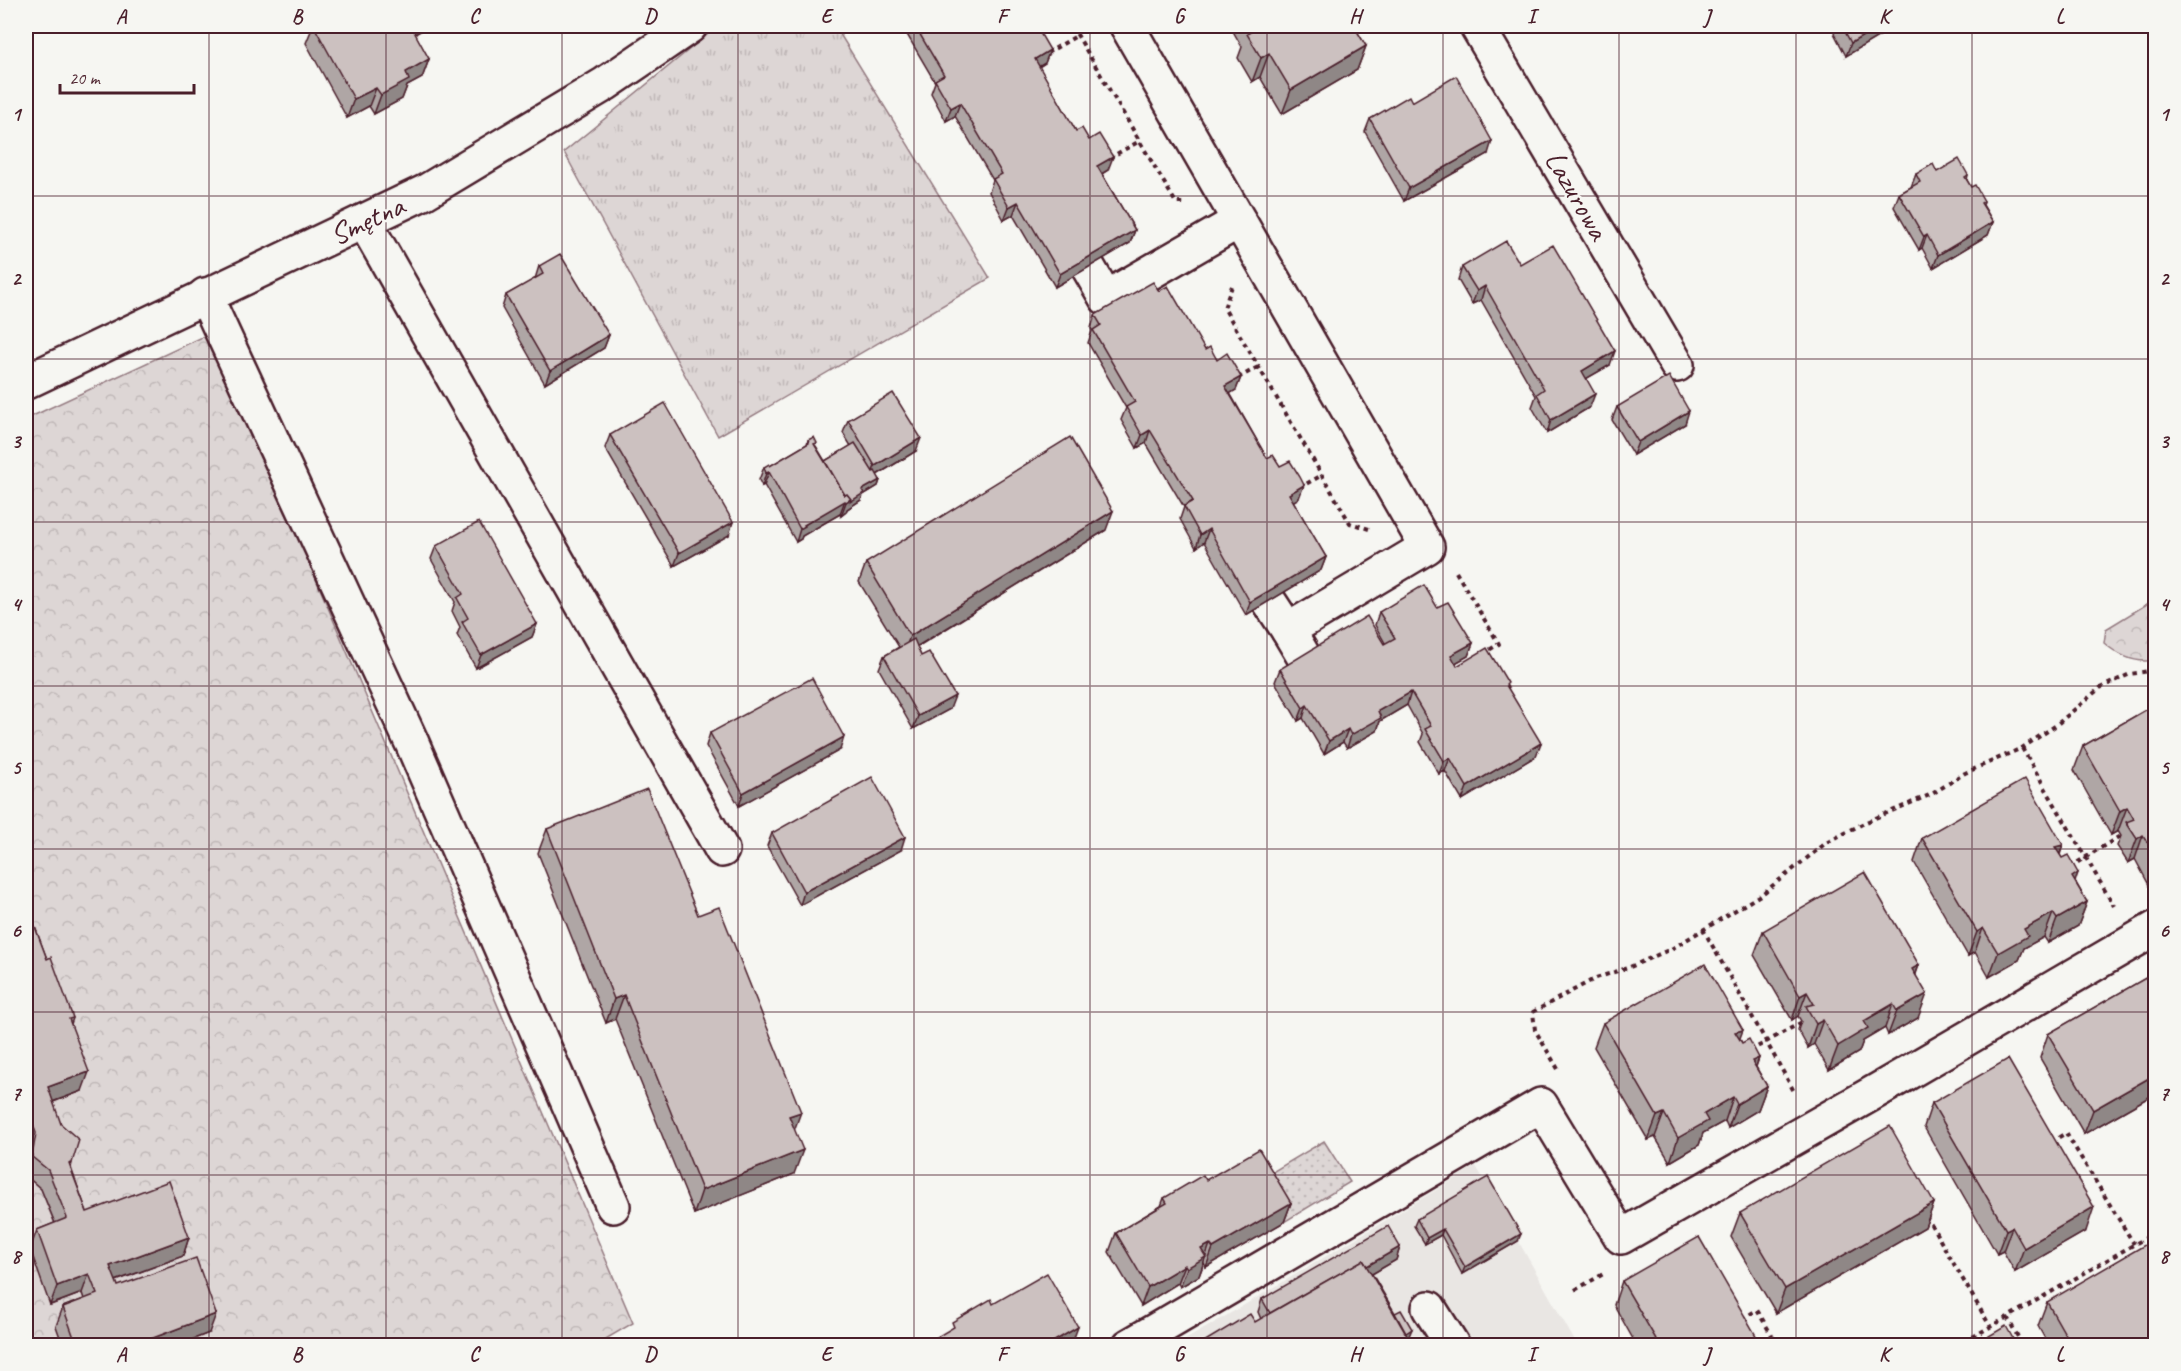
<svg xmlns="http://www.w3.org/2000/svg" width="2181" height="1371" font-family="Caveat,sans-serif">
  <style>
    .built { fill: #e9e6e3 }
    .grass { fill: url(#grass-tufts); stroke: #947a80; stroke-width: 1.5 }
    .forest { fill: url(#forest-crowns); stroke: #947a80; stroke-width: 1.5 }
    .garden { fill: url(#garden-dots); stroke: #947a80; stroke-width: 1.5 }
    .lines { fill: none; stroke-linecap: round; stroke-linejoin: round }
    .minor-casing { stroke: #4a1f2b; stroke-width: 38 }
    .path { stroke: #4a1f2b; stroke-width: 4; stroke-dasharray: 4.5 4.5; stroke-linecap: butt }
    .minor { stroke: #f6f6f2; stroke-width: 33 }
    .wall { fill: #afa6a5; stroke: #4a1f2b; stroke-width: 1.5 }
    .shaded-wall { fill: #8f8786; stroke: #4a1f2b; stroke-width: 1.5 }
    .building { fill: #ccc1c0; stroke: #4a1f2b; stroke-width: 1.5 }
    .grid { fill: none; stroke: #4a1f2b; stroke-width: 1.5; stroke-opacity: 0.55 }
    .labels { text-anchor: middle; stroke-width: 5; stroke-linejoin: round; paint-order: stroke }
    .street-label { font-size: 30px; fill: #4a1f2b; stroke: #f6f6f2 }
    .neatline { fill: none; stroke: #4a1f2b; stroke-width: 2 }
    .grid-label { font-size: 20px; text-anchor: middle; font-weight: bold; fill: #4a1f2b }
  </style>
  <defs>
    <pattern id="grass-tufts" width="24" height="20" patternUnits="userSpaceOnUse" patternTransform="scale(1.5)"><rect width="24" height="20" fill="#ddd6d5"/><path d="M3 7l-1-3M5 7V3M7 7l1-3M15 17l-1-3M17 17v-4M19 17l1-3" fill="none" stroke="#bfb7b7"/></pattern>
    <pattern id="forest-crowns" width="20" height="18" patternUnits="userSpaceOnUse" patternTransform="scale(1.5)"><rect width="20" height="18" fill="#ddd6d5"/><path d="M2 6a3 3 0 1 1 6 0M12 15a3 3 0 1 1 6 0" fill="none" stroke="#bfb7b7"/></pattern>
    <pattern id="garden-dots" width="8" height="8" patternUnits="userSpaceOnUse" patternTransform="scale(1.5)"><rect width="8" height="8" fill="#ddd6d5"/><path d="M2 2h.1M6 6h.1" fill="none" stroke="#bfb7b7" stroke-width="1.8" stroke-linecap="round"/></pattern>
  </defs>
  <rect width="100%" height="100%" fill="#f6f6f2"/>
  <filter id="ink" filterUnits="userSpaceOnUse"><feTurbulence type="fractalNoise" baseFrequency=".0167" numOctaves="2"/><feDisplacementMap in="SourceGraphic" scale="12" xChannelSelector="R" yChannelSelector="G"/><feConvolveMatrix kernelMatrix="1 2 1 2 8 2 1 2 1" color-interpolation-filters="sRGB"/></filter>
  <g filter="url(#ink)">
    <polygon class="built" points="1476,1166 1577,1345 1175,1346 1268,1291"/>
    <polygon class="grass" points="718,26 835,26 990,278 718,436 564,152"/>
    <g class="forest">
      <polygon points="211,333 633,1323 594,1346 176,1346 209,1333 112,1305 81,1230 41,1106 82,1091 26,938 26,419"/>
      <path d="M2155,599V660C2136,664 2119,656 2104,643L2106,629Z"/>
      <polygon points="26,1176 41,1189 60,1237 51,1305 82,1293 90,1313 63,1345 26,1345"/>
    </g>
    <polygon class="garden" points="1324,1141 1350,1182 1284,1222 1259,1180"/>
    <g class="lines">
      <defs>
        <g id="minor">
          <polyline points="1127,26 1427,547 1288,630 1307,662"/>
          <polyline points="1477,26 1677,365"/>
          <polyline points="364,221 722,850"/>
          <polyline points="1088,267 1106,298 1239,221"/>
          <polyline points="205,295 412,743 613,1206"/>
          <polyline points="26,382 425,192 605,84 690,26"/>
          <polyline points="1269,601 1288,630"/>
          <polyline points="1429,1308 1453,1346"/>
          <polyline points="1129,1346 1541,1105 1621,1237 1880,1089 2156,928"/>
        </g>
      </defs>
      <use href="#minor" class="minor-casing"/>
      <g class="path">
        <polyline points="1072,26 1176,203 1183,203"/>
        <polyline points="1047,53 1078,35"/>
        <polyline points="1109,158 1140,141"/>
        <polyline points="1232,286 1224,308 1350,523 1369,529"/>
        <polyline points="1238,378 1258,367"/>
        <polyline points="1299,488 1322,475"/>
        <polyline points="1456,572 1499,644 1484,653"/>
        <polyline points="2022,748 2114,906"/>
        <polyline points="2070,867 2120,836"/>
        <polyline points="1703,929 1795,1093"/>
        <polyline points="1750,1051 1802,1022"/>
        <polyline points="1558,1069 1535,1030 1533,1012 1596,978 1630,967 1673,948 1762,894 1826,843 1866,822 1932,794 1965,773 2022,748 2055,726 2100,688 2130,674 2156,670"/>
        <polyline points="2051,1142 2066,1133 2134,1244"/>
        <polyline points="1926,1216 1990,1326"/>
        <polyline points="1575,1290 1605,1273"/>
        <polyline points="2007,1317 2023,1346"/>
        <polyline points="1742,1319 1757,1310 1778,1346"/>
        <polyline points="1957,1346 2156,1232"/>
      </g>
      <use href="#minor" class="minor"/>
    </g>
    <g class="wall">
      <polygon points="313,26 429,26 415,34 429,59 422,78 407,86 402,99 374,114 369,106 347,118 306,43"/>
      <polygon points="902,26 1022,26 1026,32 1050,50 1045,63 1039,67 1076,131 1108,170 1102,174 1135,230 1130,243 1055,287 1013,215 1004,220 989,192 993,180 955,116 946,121 931,93 935,82"/>
      <polygon points="1230,26 1354,26 1366,46 1357,70 1282,114 1260,77 1252,82 1238,58 1242,47"/>
      <polygon points="1837,26 1884,26 1881,35 1846,56 1834,33"/>
      <polygon points="1412,102 1488,154 1404,201 1365,132 1370,119"/>
      <polygon points="1937,172 1968,175 1967,180 1971,187 1984,201 1983,205 1993,222 1988,235 1933,268 1922,248 1919,250 1894,207 1899,194 1911,187 1916,174"/>
      <polygon points="1520,264 1610,365 1587,378 1590,407 1547,433 1532,407 1536,396 1481,300 1472,304 1458,280 1462,267"/>
      <polygon points="539,266 609,335 604,348 545,384 502,308 506,295 535,279"/>
      <polygon points="1159,291 1205,350 1241,377 1236,390 1230,393 1267,458 1299,498 1293,501 1326,557 1321,570 1246,615 1204,542 1196,548 1180,519 1184,507 1146,443 1137,448 1121,420 1126,408 1088,343 1092,331 1091,328 1095,315"/>
      <polygon points="1617,407 1685,424 1633,455 1612,420"/>
      <polygon points="848,420 916,451 877,475 880,480 878,486 863,495 861,500 847,509 846,512 841,516 840,514 802,536 801,539 796,542 764,485 762,486 759,480 764,467 770,466 807,444 808,440 816,446 825,461 851,446 843,433"/>
      <polygon points="610,435 729,535 674,566 605,448"/>
      <polygon points="1106,530 917,647 921,656 950,709 913,729 879,669 884,656 899,647 859,582 866,563"/>
      <polygon points="436,546 537,624 532,637 476,668 457,635 460,627 452,611 455,602 431,559"/>
      <polygon points="1437,607 1473,643 1468,656 1455,663 1457,666 1507,686 1536,756 1462,800 1445,771 1439,774 1420,742 1423,734 1407,705 1380,721 1377,731 1347,748 1343,742 1324,754 1303,718 1298,721 1275,682 1280,669 1385,643 1375,625 1379,612"/>
      <polygon points="2156,704 2156,881 2149,885 2135,859 2128,863 2117,846 2121,836 2118,831 2111,835 2074,770 2083,746"/>
      <polygon points="710,733 840,750 739,806 706,746"/>
      <polygon points="547,829 698,915 794,1129 794,1174 694,1214 615,1019 606,1023 538,853"/>
      <polygon points="772,833 901,850 800,905 767,846"/>
      <polygon points="1922,838 2063,845 2060,855 2087,902 2078,926 2048,943 2044,937 2024,948 2019,960 1989,977 1975,952 1968,956 1914,862"/>
      <polygon points="26,903 47,959 73,1018 71,1024 82,1091 53,1102 72,1163 71,1168 87,1212 189,1237 183,1256 116,1281 118,1286 209,1333 176,1346 63,1346 56,1326 63,1307 84,1299 82,1293 50,1305 30,1249 37,1230 55,1223 41,1189 26,1176 29,1151 26,1142"/>
      <polygon points="1763,931 1919,965 1916,974 1918,1018 1888,1035 1885,1028 1863,1041 1859,1052 1829,1070 1814,1044 1808,1048 1798,1030 1801,1021 1798,1016 1792,1020 1754,955"/>
      <polygon points="2156,972 2156,1093 2084,1134 2040,1058 2048,1034"/>
      <polygon points="1603,1023 1740,1039 1742,1043 1759,1058 1756,1067 1767,1086 1758,1110 1728,1128 1725,1121 1703,1133 1699,1145 1670,1162 1655,1137 1648,1140 1594,1047"/>
      <polygon points="1932,1103 2086,1231 2015,1272 2003,1251 1997,1254 1924,1127"/>
      <polygon points="1206,1180 1291,1203 1284,1222 1206,1267 1204,1263 1199,1276 1180,1287 1178,1283 1141,1306 1109,1252 1116,1233 1161,1206 1164,1198"/>
      <polygon points="1934,1203 1925,1227 1776,1313 1731,1237 1740,1213"/>
      <polygon points="1417,1219 1518,1241 1462,1274 1441,1235 1425,1244 1414,1226"/>
      <polygon points="1400,1247 1396,1260 1372,1274 1395,1313 1409,1336 1408,1337 1255,1322 1261,1319 1258,1312 1262,1299"/>
      <polygon points="1622,1281 1762,1346 1637,1346 1614,1305"/>
      <polygon points="2047,1302 2156,1346 2049,1346 2038,1326"/>
    </g>
    <g class="shaded-wall">
      <polygon points="408,26 429,26 402,41"/>
      <polygon points="1880,26 1884,26 1881,35 1846,56 1851,43"/>
      <polygon points="1366,46 1357,70 1282,114 1291,90"/>
      <polygon points="1050,50 1045,63 1030,72 1035,59"/>
      <polygon points="1269,53 1260,77 1252,82 1261,58"/>
      <polygon points="429,59 422,78 407,86 402,99 374,114 381,95 406,72"/>
      <polygon points="376,88 369,106 347,118 354,99"/>
      <polygon points="960,103 955,116 946,121 951,108"/>
      <polygon points="1492,141 1488,154 1404,201 1409,188"/>
      <polygon points="1113,157 1108,170 1093,179 1097,166"/>
      <polygon points="1018,202 1013,215 1004,220 1009,207"/>
      <polygon points="1993,222 1988,235 1933,268 1938,255"/>
      <polygon points="1135,230 1130,243 1055,287 1060,274"/>
      <polygon points="1927,235 1922,248 1919,250 1924,237"/>
      <polygon points="1485,286 1481,300 1472,304 1477,291"/>
      <polygon points="609,335 604,348 545,384 550,371"/>
      <polygon points="1615,351 1610,365 1577,384 1582,371"/>
      <polygon points="1241,377 1236,390 1221,399 1225,386"/>
      <polygon points="1595,394 1590,407 1547,433 1551,420"/>
      <polygon points="1689,411 1685,424 1633,455 1638,442"/>
      <polygon points="1150,430 1146,443 1137,448 1142,435"/>
      <polygon points="921,438 916,451 870,479 875,466"/>
      <polygon points="769,472 764,485 762,486 766,473"/>
      <polygon points="880,480 878,486 863,495 861,500 847,509 846,512 841,516 846,502 862,490"/>
      <polygon points="1304,485 1299,498 1284,507 1289,494"/>
      <polygon points="845,500 840,514 802,536 801,539 796,542 800,529 804,525"/>
      <polygon points="1113,511 1106,530 903,655 910,636"/>
      <polygon points="733,522 729,535 674,566 679,553"/>
      <polygon points="1209,529 1204,542 1196,548 1200,535"/>
      <polygon points="1326,557 1321,570 1246,615 1250,602"/>
      <polygon points="537,624 532,637 476,668 481,655"/>
      <polygon points="1473,643 1468,656 1446,668 1451,655"/>
      <polygon points="1411,692 1407,705 1380,721 1377,731 1347,748 1351,735 1378,711"/>
      <polygon points="955,696 950,709 913,729 918,716"/>
      <polygon points="1307,705 1303,718 1298,721 1303,708"/>
      <polygon points="1348,729 1343,742 1324,754 1329,741"/>
      <polygon points="844,737 840,750 739,806 743,793"/>
      <polygon points="1541,743 1536,756 1462,800 1467,787"/>
      <polygon points="1450,758 1445,771 1439,774 1444,761"/>
      <polygon points="2127,807 2118,831 2111,835 2120,811"/>
      <polygon points="2143,835 2135,859 2128,863 2137,839"/>
      <polygon points="905,837 901,850 800,905 804,892"/>
      <polygon points="2063,845 2054,869 2055,847"/>
      <polygon points="2156,868 2156,881 2149,885"/>
      <polygon points="2078,873 2070,897 2072,877"/>
      <polygon points="2087,902 2078,926 2048,943 2057,919"/>
      <polygon points="2053,913 2044,937 2024,948 2019,960 1989,977 1998,953 2024,929"/>
      <polygon points="1983,928 1975,952 1968,956 1977,932"/>
      <polygon points="1919,965 1910,989 1912,969"/>
      <polygon points="1807,992 1798,1016 1792,1020 1800,996"/>
      <polygon points="1927,994 1918,1018 1888,1035 1897,1011"/>
      <polygon points="624,995 615,1019 606,1023 614,999"/>
      <polygon points="1893,1004 1885,1028 1863,1041 1859,1052 1829,1070 1838,1046 1864,1021"/>
      <polygon points="1823,1020 1814,1044 1808,1048 1816,1024"/>
      <polygon points="1743,1030 1734,1054 1735,1032"/>
      <polygon points="1759,1058 1750,1082 1752,1061"/>
      <polygon points="89,1072 82,1091 41,1106 48,1087"/>
      <polygon points="2156,1074 2156,1093 2084,1134 2093,1110"/>
      <polygon points="1767,1086 1758,1110 1728,1128 1737,1104"/>
      <polygon points="1733,1097 1725,1121 1703,1133 1699,1145 1670,1162 1678,1138 1704,1114"/>
      <polygon points="801,1112 792,1136 789,1116"/>
      <polygon points="1664,1113 1655,1137 1648,1140 1657,1116"/>
      <polygon points="803,1150 794,1174 694,1214 702,1190"/>
      <polygon points="1291,1203 1284,1222 1206,1267 1213,1248"/>
      <polygon points="1934,1203 1925,1227 1776,1313 1785,1289"/>
      <polygon points="2094,1207 2086,1231 2015,1272 2024,1248"/>
      <polygon points="2012,1227 2003,1251 1997,1254 2006,1230"/>
      <polygon points="1443,1229 1441,1235 1425,1244 1427,1238"/>
      <polygon points="1521,1234 1518,1241 1462,1274 1465,1267"/>
      <polygon points="189,1237 183,1256 104,1285 110,1266"/>
      <polygon points="1210,1244 1199,1276 1180,1287 1187,1268 1201,1249"/>
      <polygon points="1400,1247 1396,1260 1269,1333 1274,1320"/>
      <polygon points="1185,1265 1178,1283 1141,1306 1148,1287"/>
      <polygon points="89,1274 82,1293 50,1305 57,1286"/>
      <polygon points="216,1314 209,1333 176,1346 132,1346"/>
      <polygon points="1078,1327 1071,1346 1046,1346"/>
      <polygon points="1412,1329 1409,1336 1392,1346 1394,1339"/>
    </g>
    <g class="building">
      <polygon points="314,26 411,26 429,59 406,72 409,80 381,95 376,88 354,99"/>
      <polygon points="915,26 1022,26 1026,32 1036,26 1050,50 1035,59 1076,131 1082,128 1089,140 1099,134 1113,157 1097,166 1135,230 1060,274 1018,202 1009,207 993,179 1002,174 960,103 951,108 935,80 944,75"/>
      <polygon points="1252,26 1354,26 1366,46 1291,90 1269,53 1261,58 1247,34 1255,29"/>
      <polygon points="1842,26 1880,26 1851,43"/>
      <polygon points="1456,76 1492,141 1409,188 1370,119 1409,96 1412,102"/>
      <polygon points="1959,159 1968,175 1965,177 1971,187 1975,185 1984,201 1981,203 1993,222 1938,255 1927,235 1924,237 1899,194 1920,182 1916,174 1933,164 1937,172"/>
      <polygon points="1506,241 1520,264 1553,245 1615,351 1582,371 1595,394 1551,420 1537,394 1544,389 1485,286 1477,291 1462,267"/>
      <polygon points="560,254 609,335 550,371 506,295 543,274 539,266"/>
      <polygon points="1153,282 1159,291 1168,286 1205,350 1210,347 1217,360 1227,353 1241,377 1225,386 1267,458 1273,455 1280,466 1290,461 1300,477 1304,485 1289,494 1326,557 1250,602 1209,529 1200,535 1184,506 1193,501 1150,430 1142,435 1126,407 1135,402 1093,330 1101,325 1095,315"/>
      <polygon points="1669,376 1689,411 1638,442 1617,407"/>
      <polygon points="893,393 921,438 875,466 848,420"/>
      <polygon points="665,403 733,522 679,553 610,435"/>
      <polygon points="814,437 817,443 814,444 845,495 847,494 851,499 846,502 845,501 804,525 805,526 800,529 769,472 766,473 764,467 769,464 770,466 809,443 808,440"/>
      <polygon points="1070,437 1113,511 910,636 866,563"/>
      <polygon points="855,443 873,472 875,471 880,480 862,490 864,493 850,502 851,499 847,494 845,495 825,461"/>
      <polygon points="479,522 537,624 481,655 462,622 468,618 457,598 463,594 436,546"/>
      <polygon points="1424,585 1437,607 1448,602 1473,643 1451,655 1457,666 1487,648 1508,683 1506,685 1541,743 1467,787 1450,758 1444,761 1425,729 1431,726 1411,692 1378,711 1381,718 1351,735 1348,729 1329,741 1307,705 1303,708 1280,669 1367,616 1384,644 1395,638 1379,612"/>
      <polygon points="914,639 921,656 929,652 955,696 918,716 884,656"/>
      <polygon points="812,678 844,737 743,793 710,733"/>
      <polygon points="2156,704 2156,857 2143,835 2137,839 2126,822 2134,819 2127,807 2120,811 2083,746"/>
      <polygon points="872,777 905,837 804,892 772,833"/>
      <polygon points="2025,779 2063,845 2055,847 2062,858 2068,855 2078,873 2072,877 2087,902 2057,919 2053,913 2024,929 2028,936 1998,953 1983,928 1977,932 1922,838"/>
      <polygon points="647,789 698,915 719,907 801,1112 789,1116 803,1150 702,1190 624,995 614,999 547,829"/>
      <polygon points="1865,872 1919,965 1912,969 1927,994 1897,1011 1893,1004 1864,1021 1868,1028 1838,1046 1823,1020 1816,1024 1806,1006 1814,1004 1807,992 1800,996 1763,931"/>
      <polygon points="26,903 47,959 51,957 73,1018 69,1019 89,1072 48,1087 61,1124 79,1140 72,1163 69,1164 87,1212 169,1181 189,1237 110,1266 118,1286 196,1258 216,1314 132,1346 77,1346 63,1307 97,1294 89,1274 57,1286 37,1230 67,1218 48,1170 32,1157 36,1133 26,1105"/>
      <polygon points="1705,964 1743,1030 1735,1032 1742,1043 1749,1039 1759,1058 1752,1061 1767,1086 1737,1104 1733,1097 1704,1114 1708,1121 1678,1138 1664,1113 1657,1116 1603,1023"/>
      <polygon points="2156,972 2156,1074 2093,1110 2048,1034"/>
      <polygon points="2008,1059 2094,1207 2024,1248 2012,1227 2006,1230 1932,1103"/>
      <polygon points="1890,1126 1934,1203 1785,1289 1740,1213"/>
      <polygon points="1259,1149 1291,1203 1213,1248 1210,1244 1201,1249 1206,1257 1187,1268 1185,1265 1148,1287 1116,1233 1167,1203 1164,1198 1203,1175 1206,1180"/>
      <polygon points="1488,1177 1521,1234 1465,1267 1443,1229 1427,1238 1417,1219"/>
      <polygon points="1388,1226 1400,1247 1367,1266 1363,1260 1270,1313 1262,1299"/>
      <polygon points="1699,1237 1762,1346 1660,1346 1622,1281"/>
      <polygon points="2155,1239 2156,1240 2156,1346 2072,1346 2047,1302"/>
      <polygon points="1363,1260 1413,1346 1197,1346 1250,1314 1255,1322"/>
      <polygon points="1047,1273 1078,1327 1046,1346 922,1346 954,1327 952,1322 991,1299 993,1304"/>
      <polygon points="1401,1310 1412,1329 1406,1333 1395,1313"/>
      <polygon points="2006,1326 2017,1346 1972,1346"/>
    </g>
  </g>
  <path class="grid" d="M209,26V1346M386,26V1346M562,26V1346M738,26V1346M914,26V1346M1090,26V1346M1267,26V1346M1443,26V1346M1619,26V1346M1796,26V1346M1972,26V1346M26,196H2156M26,359H2156M26,522H2156M26,686H2156M26,849H2156M26,1012H2156M26,1175H2156"/>
  <g class="labels">
    <g class="street-label">
      <text transform="translate(1577 195) rotate(60)" y="10">Lazurowa</text>
      <text transform="translate(367 220) rotate(-25)" y="10">Smętna</text>
    </g>
  </g>
  <rect width="2181" height="1371" fill="none" stroke="#f6f6f2" stroke-width="66"/>
  <path d="M60 84v9h134v-9" fill="none" stroke="#4a1f2b" stroke-width="3"/>
  <text x="69" y="84" font-size="18" fill="#4a1f2b" stroke="#f6f6f2" stroke-width="4.5" paint-order="stroke">20 m</text>
  <rect x="33" y="33" width="2115" height="1305" class="neatline"/>
  <g class="grid-label">
    <text x="121" y="23">A</text>
    <text x="297" y="23">B</text>
    <text x="474" y="23">C</text>
    <text x="650" y="23">D</text>
    <text x="826" y="23">E</text>
    <text x="1002" y="23">F</text>
    <text x="1179" y="23">G</text>
    <text x="1355" y="23">H</text>
    <text x="1531" y="23">I</text>
    <text x="1707" y="23">J</text>
    <text x="1884" y="23">K</text>
    <text x="2060" y="23">L</text>
    <text x="16" y="121">1</text>
    <text x="2164" y="121">1</text>
    <text x="16" y="285">2</text>
    <text x="2164" y="285">2</text>
    <text x="16" y="448">3</text>
    <text x="2164" y="448">3</text>
    <text x="16" y="611">4</text>
    <text x="2164" y="611">4</text>
    <text x="16" y="774">5</text>
    <text x="2164" y="774">5</text>
    <text x="16" y="937">6</text>
    <text x="2164" y="937">6</text>
    <text x="16" y="1100">7</text>
    <text x="2164" y="1100">7</text>
    <text x="16" y="1263">8</text>
    <text x="2164" y="1263">8</text>
    <text x="121" y="1361">A</text>
    <text x="297" y="1361">B</text>
    <text x="474" y="1361">C</text>
    <text x="650" y="1361">D</text>
    <text x="826" y="1361">E</text>
    <text x="1002" y="1361">F</text>
    <text x="1179" y="1361">G</text>
    <text x="1355" y="1361">H</text>
    <text x="1531" y="1361">I</text>
    <text x="1707" y="1361">J</text>
    <text x="1884" y="1361">K</text>
    <text x="2060" y="1361">L</text>
  </g>
</svg>
